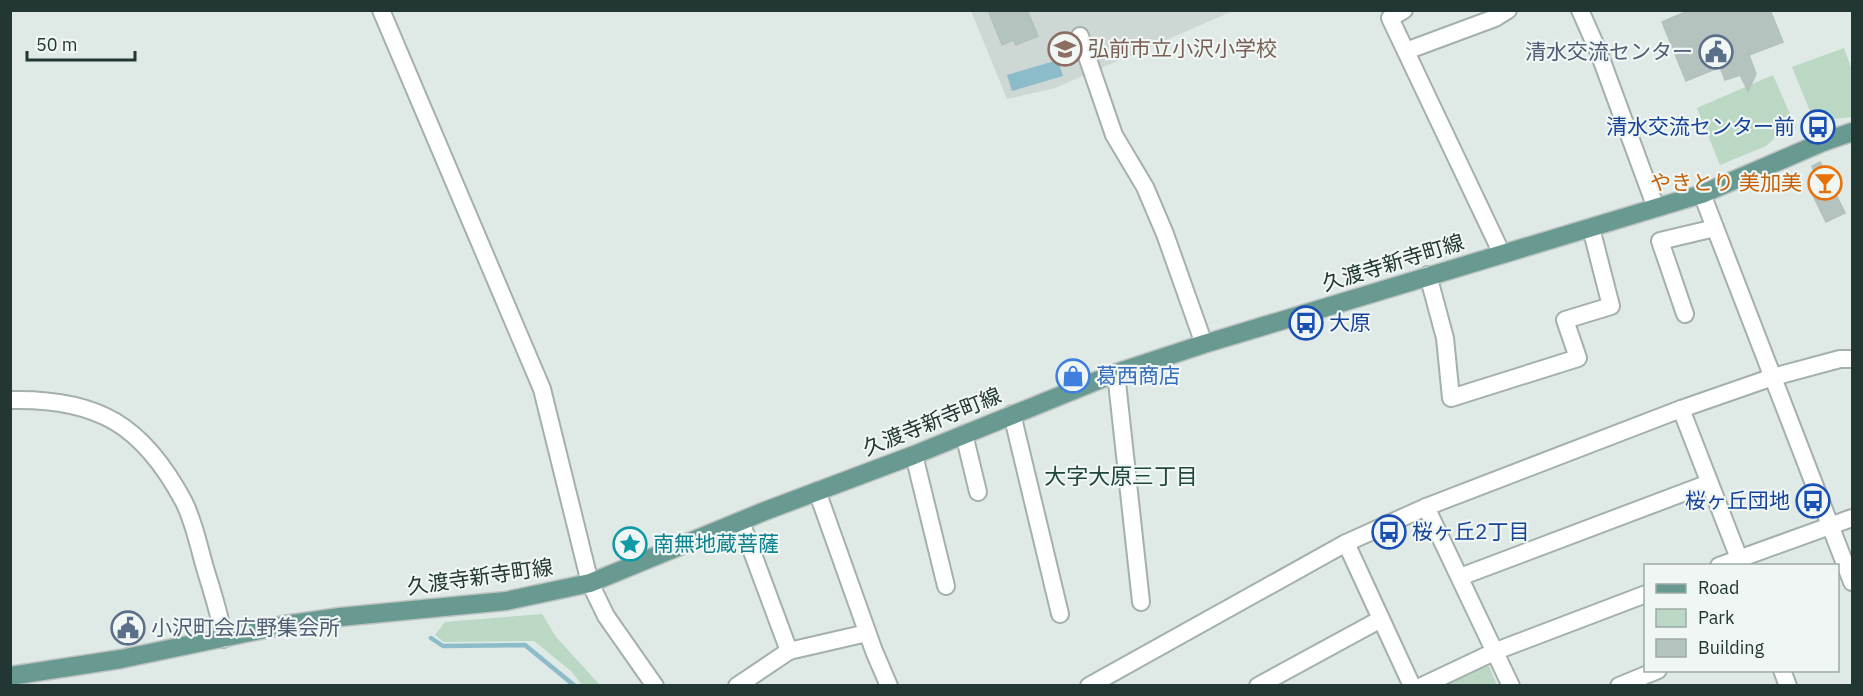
<svg xmlns="http://www.w3.org/2000/svg" width="1863" height="696" font-family="'IBM Plex Sans','Noto Sans JP',sans-serif">
  <style>
    .built { fill: #cdd8d4 }
    .green { fill: #bad8c4 }
    .water { fill: #8cbbc9 }
    .lines { fill: none; stroke-linecap: round; stroke-linejoin: round }
    .stream { stroke: #8cbbc9; stroke-width: 4.5 }
    .building { fill: #b5c3be; stroke: #b2c1bc; stroke-width: 1.5 }
    .minor-casing { stroke: #a3b0ac; stroke-width: 20 }
    .major-casing { stroke: #bdc3c2; stroke-width: 21 }
    .minor { stroke: #fff; stroke-width: 16 }
    .major { stroke: #689a91; stroke-width: 18 }
    .labels { text-anchor: middle; stroke-width: 4.5; stroke-linejoin: round; paint-order: stroke }
    .education-label { font-size: 21px; fill: #785e54; stroke: #eff6f3; text-anchor: start }
    .service-label { font-size: 21px; fill: #4e5e75; stroke: #eff6f3; text-anchor: end }
    .transit-label { font-size: 21px; fill: #164399; stroke: #eff6f3; text-anchor: end }
    .food-label { font-size: 21px; fill: #c56008; stroke: #eff6f3; text-anchor: end }
    .street-label { font-size: 21px; fill: #223733; stroke: #eff6f3 }
    .shop-label { font-size: 21px; fill: #366cbe; stroke: #eff6f3; text-anchor: start }
    .culture-label { font-size: 21px; fill: #0d838f; stroke: #eff6f3; text-anchor: start }
    .neighbourhood-label { font-size: 22px; fill: #204740; stroke: #eff6f3 }
  </style>
  <rect width="100%" height="100%" fill="#dfe9e5"/>
  <polygon class="built" points="971,11 1233,11 1055,88 1007,99"/>
  <g class="green">
    <polygon points="1844,48 1852,71 1852,117 1814,121 1792,67"/>
    <polygon points="1773,75 1796,128 1781,132 1766,146 1720,165 1697,108"/>
    <polygon points="542,614 556,637 600,685 582,685 571,671 534,641 444,642 435,635 445,622"/>
    <polygon points="1487,662 1497,685 1436,686"/>
  </g>
  <polygon class="water" points="1058,60 1063,76 1012,91 1007,75"/>
  <g class="lines">
    <polyline class="stream" points="431,638 443,646 525,645 575,686"/>
  </g>
  <g class="building">
    <polygon points="988,10 1027,10 1038,36 1016,45 1013,40 1002,45"/>
    <polygon points="1690,10 1770,10 1783,42 1749,55 1756,74 1748,91 1740,75 1725,80 1720,67 1686,81 1662,22"/>
    <polygon points="1820,162 1845,213 1826,222 1811,191 1820,187 1812,166"/>
  </g>
  <g class="lines">
    <defs>
      <g id="minor">
        <polyline points="381,10 542,389 590,583 606,616 655,686"/>
        <polyline points="1404,10 1390,18 1502,254"/>
        <polyline points="1580,10 1599,53 1656,208"/>
        <polyline points="1080,36 1114,135 1145,187 1165,234 1204,344"/>
        <polyline points="1406,51 1495,18 1508,10"/>
        <polyline points="1702,194 1852,582"/>
        <polyline points="1428,275 1445,338 1451,398 1578,358 1565,320 1611,306 1591,228"/>
        <polyline points="1685,314 1660,241 1715,228"/>
        <polyline points="1116,373 1141,602"/>
        <path d="M10,400C98,398 143,425 184,502C194,522 199,547 205,568C212,591 220,615 224,639"/>
        <polyline points="1681,409 1742,566"/>
        <polyline points="1012,414 1060,614"/>
        <polyline points="964,434 978,492"/>
        <polyline points="914,455 946,586"/>
        <polyline points="817,491 874,651 889,686"/>
        <polyline points="1426,507 1511,686"/>
        <polyline points="1346,543 1412,686"/>
        <polyline points="1719,566 1852,518"/>
        <polyline points="1460,577 1709,483"/>
        <polyline points="789,651 867,633"/>
        <polyline points="1782,670 1788,686"/>
        <polyline points="737,686 789,651 741,522"/>
        <polyline points="1089,686 1346,543 1426,507 1681,409 1773,377 1840,359 1852,359"/>
        <polyline points="1258,686 1381,619"/>
        <polyline points="1422,686 1496,651 1646,594"/>
        <polyline points="1619,686 1658,670"/>
      </g>
      <polyline id="major" points="10,676 121,659 284,625 340,617 506,601 590,583 765,511 914,455 1116,373 1204,344 1702,194 1823,142 1852,132"/>
    </defs>
    <use href="#minor" class="minor-casing"/>
    <use href="#major" class="major-casing"/>
    <use href="#minor" class="minor"/>
    <use href="#major" class="major"/>
  </g>
  <defs>
    <symbol id="school-ring" viewBox="-11 -11 22 22"><circle r="9.5" fill="#eff6f3" stroke="#8d6e63" stroke-width="1.5"/><path d="M0-5L7-2L0 1L-7-2ZM-4 1L0 2.5L4 1V4Q0 6-4 4Z" fill="#8d6e63"/></symbol>
    <symbol id="civic-ring" viewBox="-11 -11 22 22"><circle r="9.5" fill="#eff6f3" stroke="#5c6f8a" stroke-width="1.5"/><path d="M-.6-6.5H3V-4.5H.6V-3L4-1V1h2V6H-6V1h2V-1L-.6-3ZM-1.2 2.5V6h2.4V2.5Z" fill="#5c6f8a"/></symbol>
    <symbol id="bus-ring" viewBox="-11 -11 22 22"><circle r="9.5" fill="#eff6f3" stroke="#1a4fb4" stroke-width="1.5"/><path d="M-5-6H5V4H4V6H2V4H-2V6H-4V4H-5ZM-3.5-4V0h7V-4ZM-3.5 1.2v1.5H-2V1.2ZM2 1.2v1.5H3.5V1.2Z" fill="#1a4fb4"/></symbol>
    <symbol id="bar-ring" viewBox="-11 -11 22 22"><circle r="9.5" fill="#eff6f3" stroke="#e8710a" stroke-width="1.5"/><path d="M-6-5H6L.8 .8V4.5H3.5V6h-7V4.5H-.8V.8Z" fill="#e8710a"/></symbol>
    <symbol id="shop-ring" viewBox="-11 -11 22 22"><circle r="9.5" fill="#eff6f3" stroke="#3f7fe0" stroke-width="1.5"/><path d="M-5-2.5h2.3a2.7 3.5 0 0 1 5.4 0H5L5.5 6h-11ZM-1.5-2.5h3a1.5 2.3 0 0 0-3 0Z" fill="#3f7fe0"/></symbol>
    <symbol id="sight-ring" viewBox="-11 -11 22 22"><circle r="9.5" fill="#eff6f3" stroke="#0f9aa8" stroke-width="1.5"/><path d="M0-6L1.8-2.2L6-1.7L2.9 1.2L3.7 5.4L0 3.3L-3.7 5.4L-2.9 1.2L-6-1.7L-1.8-2.2Z" fill="#0f9aa8"/></symbol>
  </defs>
  <g fill-rule="evenodd">
    <use href="#school-ring" x="1046" y="30" width="38" height="38"/>
    <use href="#civic-ring" x="1697" y="33" width="38" height="38"/>
    <use href="#bus-ring" x="1799" y="108" width="38" height="38"/>
    <use href="#bar-ring" x="1806" y="164" width="38" height="38"/>
    <use href="#bus-ring" x="1287" y="304" width="38" height="38"/>
    <use href="#shop-ring" x="1054" y="357" width="38" height="38"/>
    <use href="#bus-ring" x="1794" y="482" width="38" height="38"/>
    <use href="#bus-ring" x="1370" y="513" width="38" height="38"/>
    <use href="#sight-ring" x="611" y="525" width="38" height="38"/>
    <use href="#civic-ring" x="109" y="609" width="38" height="38"/>
  </g>
  <g class="labels">
    <g class="education-label">
      <text x="1088" y="56">弘前市立小沢小学校</text>
    </g>
    <g class="service-label">
      <text x="1693" y="59">清水交流センター</text>
      <text x="151" y="635" text-anchor="start">小沢町会広野集会所</text>
    </g>
    <g class="transit-label">
      <text x="1795" y="134">清水交流センター前</text>
      <text x="1329" y="330" text-anchor="start">大原</text>
      <text x="1790" y="508">桜ヶ丘団地</text>
      <text x="1412" y="539" text-anchor="start">桜ヶ丘2丁目</text>
    </g>
    <g class="food-label">
      <text x="1802" y="190">やきとり 美加美</text>
    </g>
    <g class="street-label">
      <text transform="translate(1393 263) rotate(-17)" y="7">久渡寺新寺町線</text>
      <text transform="translate(932 422) rotate(-22)" y="7">久渡寺新寺町線</text>
      <text transform="translate(480 577) rotate(-8)" y="7">久渡寺新寺町線</text>
    </g>
    <g class="shop-label">
      <text x="1096" y="383">葛西商店</text>
    </g>
    <g class="culture-label">
      <text x="653" y="551">南無地蔵菩薩</text>
    </g>
    <g class="neighbourhood-label">
      <text x="1121" y="484">大字大原三丁目</text>
    </g>
  </g>
  <rect width="1863" height="696" fill="none" stroke="#223733" stroke-width="24"/>
  <rect x="1644" y="564" width="195" height="108" fill="#eff6f3" stroke="#9daaa6" stroke-width="1.5"/>
  <rect x="1656" y="584" width="30" height="9" fill="#689a91" stroke="#9daaa6" stroke-width="1.5"/>
  <text x="1698" y="594" font-size="18" fill="#223733">Road</text>
  <rect x="1656" y="609" width="30" height="18" fill="#bad8c4" stroke="#9daaa6" stroke-width="1.5"/>
  <text x="1698" y="624" font-size="18" fill="#223733">Park</text>
  <rect x="1656" y="639" width="30" height="18" fill="#b5c3be" stroke="#9daaa6" stroke-width="1.5"/>
  <text x="1698" y="654" font-size="18" fill="#223733">Building</text>
  <path d="M27 51v9h108v-9" fill="none" stroke="#223733" stroke-width="3"/>
  <text x="36" y="51" font-size="18" fill="#223733" stroke="#eff6f3" stroke-width="4.5" paint-order="stroke">50 m</text>
</svg>
